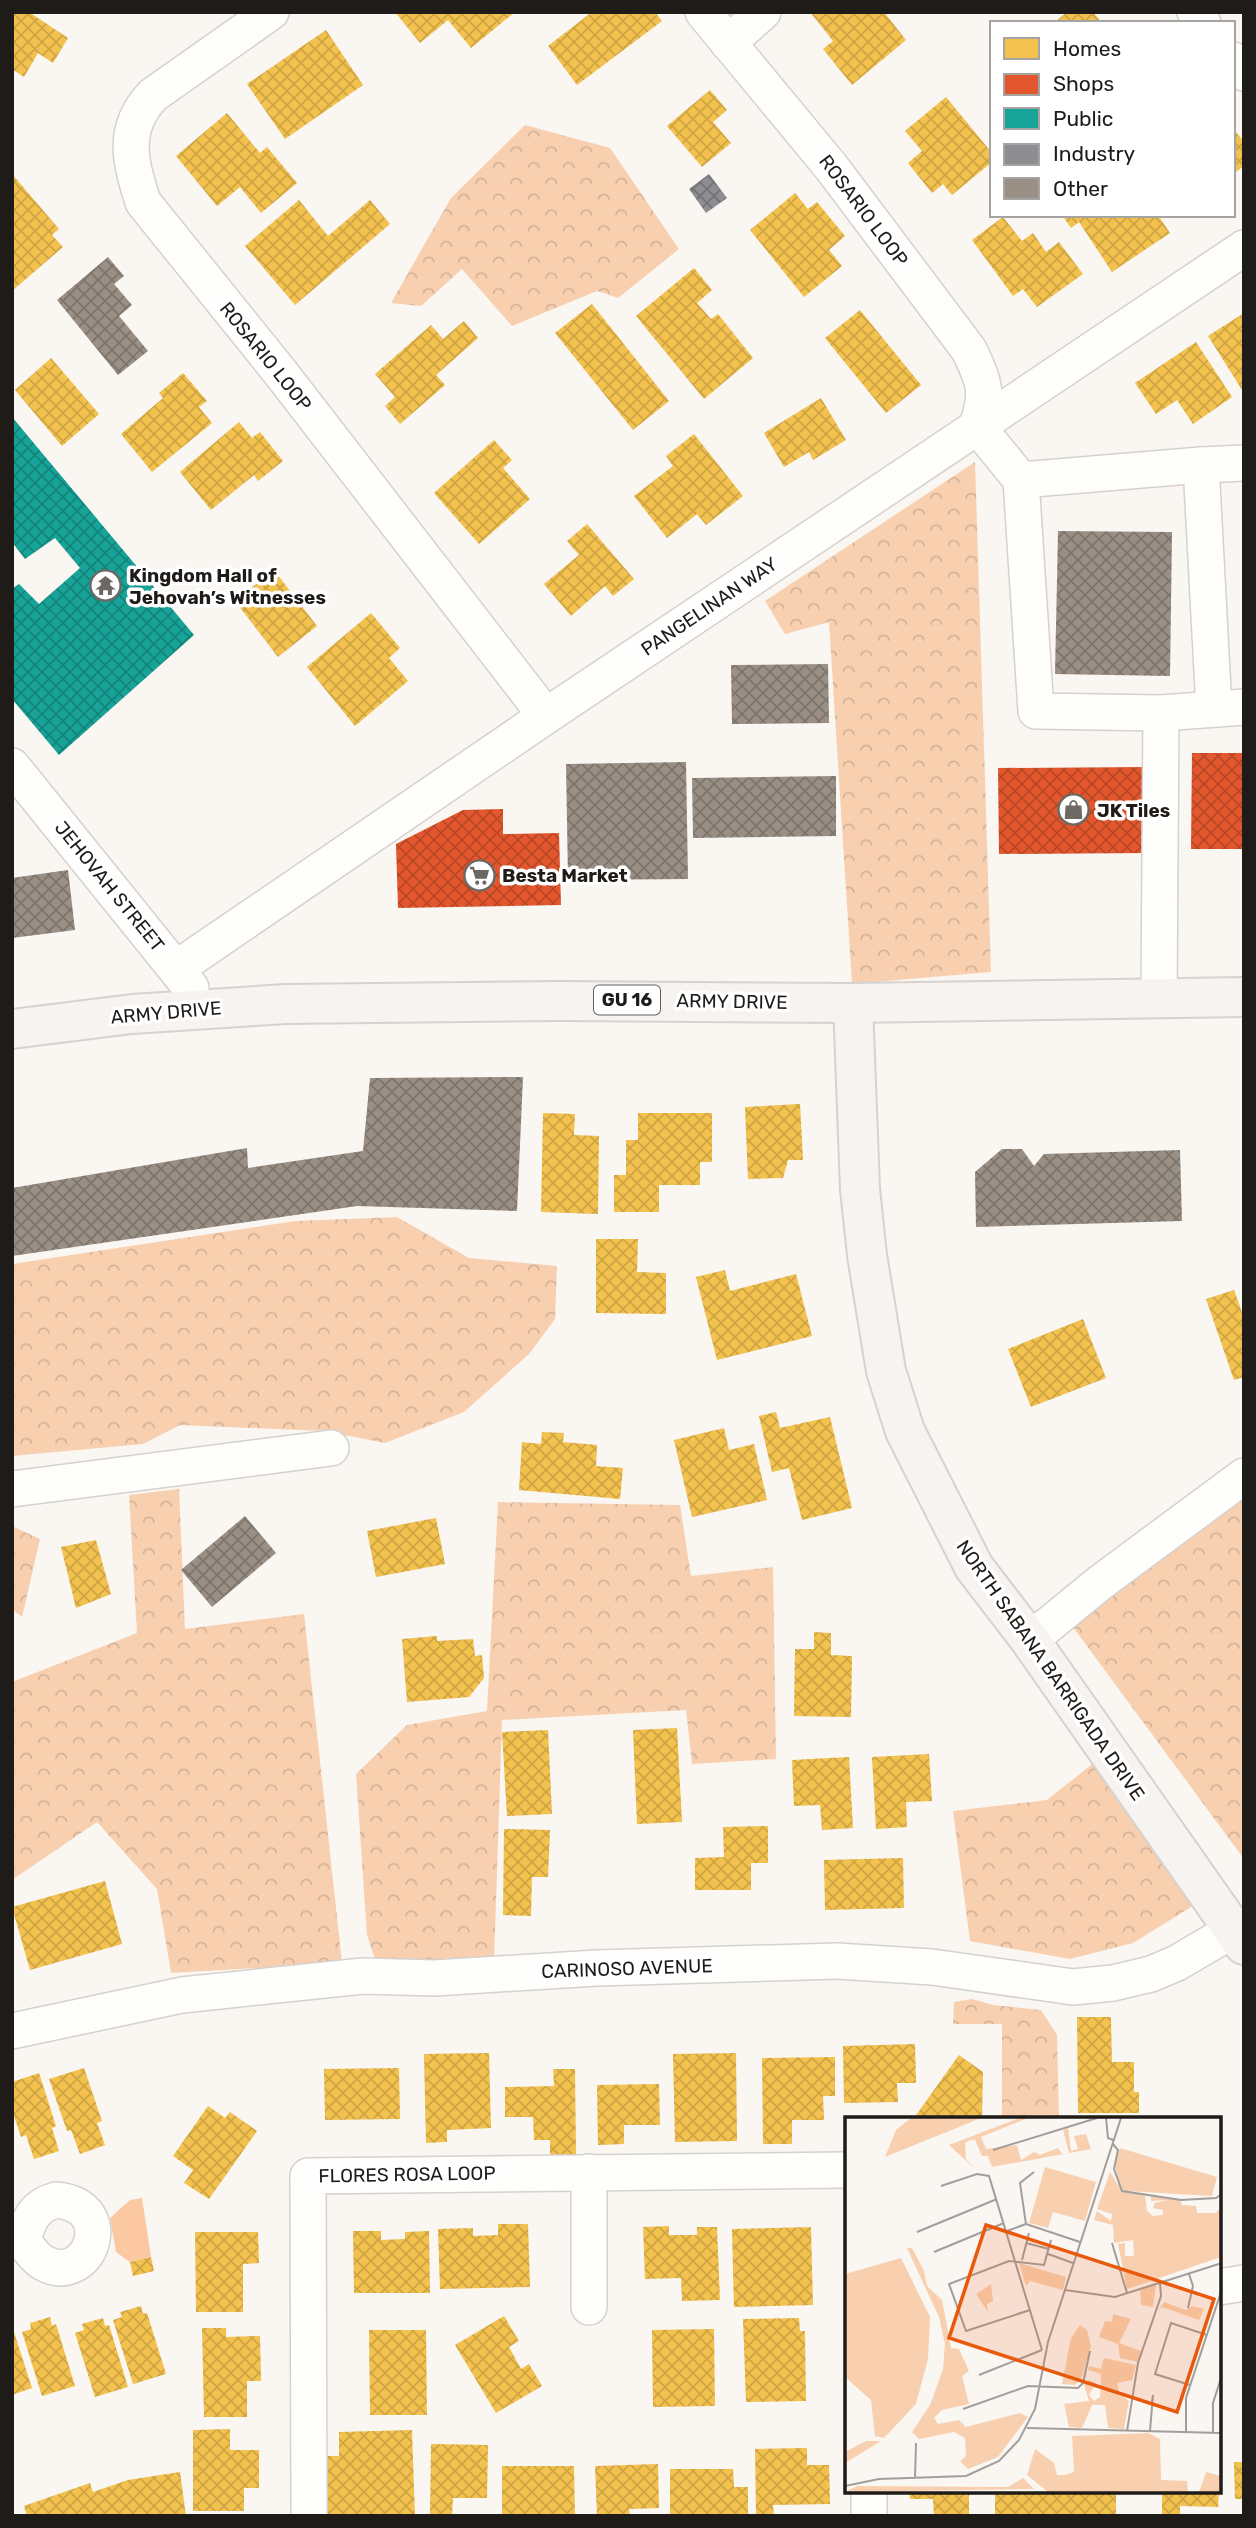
<svg xmlns="http://www.w3.org/2000/svg" width="1256" height="2528" font-family="Rubik,sans-serif">
  <style>
    .forest { fill: url(#forest-crowns) }
    .water { fill: #fbc8a2 }
    .homes { fill: url(#homes-cross-hatch) }
    .shops { fill: url(#shops-cross-hatch) }
    .public { fill: url(#public-cross-hatch) }
    .industry { fill: url(#industry-cross-hatch) }
    .building { fill: url(#building-cross-hatch) }
    .lines { fill: none; stroke-linecap: round; stroke-linejoin: round }
    .minor-casing { stroke: #d6d1ce; stroke-width: 38 }
    .major-casing { stroke: #d5d3d0; stroke-width: 42 }
    .minor { stroke: #fefefd; stroke-width: 35 }
    .major { stroke: #f7f3f0; stroke-width: 38 }
    .labels { text-anchor: middle; stroke-width: 7; stroke-linejoin: round; paint-order: stroke }
    .shield { fill: #fff; stroke: #625f5d; stroke-width: 2 }
    .shield-label { font-size: 18px; font-weight: bold; fill: #1f1b18 }
    .street-label { font-size: 19px; fill: #1f1b18; stroke: #fff }
    .poi-label { font-size: 19px; font-weight: bold; fill: #1f1b18; stroke: #fff; text-anchor: start }
    .inset-road { fill: none; stroke: #a29e9b; stroke-width: 2 }
    .view { fill: #e8590c; fill-opacity: 0.15; stroke: #e8590c; stroke-width: 3.5 }
    .inset-edge { fill: none; stroke: #1f1b18; stroke-width: 3.5 }
  </style>
  <defs>
    <pattern id="forest-crowns" width="20" height="18" patternUnits="userSpaceOnUse" patternTransform="scale(1.75)"><rect width="20" height="18" fill="#f8d0b0"/><path d="M2 6a3 3 0 1 1 6 0M12 15a3 3 0 1 1 6 0" fill="none" stroke="#d4b297"/></pattern>
    <pattern id="homes-cross-hatch" width="8" height="8" patternUnits="userSpaceOnUse" patternTransform="scale(1.75)"><rect width="8" height="8" fill="#f2c14e"/><path d="M0 0l8 8M0 8l8-8" fill="none" stroke="#cfa543"/></pattern>
    <pattern id="shops-cross-hatch" width="8" height="8" patternUnits="userSpaceOnUse" patternTransform="scale(1.75)"><rect width="8" height="8" fill="#e4572e"/><path d="M0 0l8 8M0 8l8-8" fill="none" stroke="#b84726"/></pattern>
    <pattern id="public-cross-hatch" width="8" height="8" patternUnits="userSpaceOnUse" patternTransform="scale(1.75)"><rect width="8" height="8" fill="#17a398"/><path d="M0 0l8 8M0 8l8-8" fill="none" stroke="#14847b"/></pattern>
    <pattern id="industry-cross-hatch" width="8" height="8" patternUnits="userSpaceOnUse" patternTransform="scale(1.75)"><rect width="8" height="8" fill="#8d8d92"/><path d="M0 0l8 8M0 8l8-8" fill="none" stroke="#737276"/></pattern>
    <pattern id="building-cross-hatch" width="8" height="8" patternUnits="userSpaceOnUse" patternTransform="scale(1.75)"><rect width="8" height="8" fill="#9a8f85"/><path d="M0 0l8 8M0 8l8-8" fill="none" stroke="#7d746c"/></pattern>
  </defs>
  <rect width="100%" height="100%" fill="#faf6f2"/>
  <g class="forest">
    <polygon points="525,125 610,148 679,249 618,298 597,291 512,326 462,269 421,306 391,303 451,198"/>
    <polygon points="975,462 991,972 852,984 829,622 785,634 765,601"/>
    <polygon points="397,1217 469,1258 557,1266 555,1319 529,1354 464,1412 385,1443 324,1431 180,1425 143,1444 12,1456 12,1264 296,1221"/>
    <polygon points="179,1489 185,1629 304,1614 342,1963 171,1973 157,1889 97,1822 12,1880 12,1682 137,1633 129,1495"/>
    <polygon points="1244,1497 1244,1859 1067,1619"/>
    <polygon points="498,1502 680,1505 691,1576 773,1567 776,1759 692,1764 686,1710 502,1720 494,1962 377,1965 367,1935 356,1774 407,1725 487,1711"/>
    <polygon points="12,1526 40,1539 22,1617 12,1609"/>
    <polygon points="1101,1757 1204,1899 1133,1943 1070,1959 970,1941 953,1811 1047,1800"/>
    <polygon points="972,1999 993,2005 1041,2010 1057,2035 1059,2118 1002,2118 1002,2024 953,2024 954,2002"/>
  </g>
  <polygon class="water" points="142,2198 151,2257 130,2262 116,2252 110,2218 130,2200"/>
  <g class="homes">
    <polygon points="14,12 29,12 68,38 53,63 38,53 24,77 12,69 12,16"/>
    <polygon points="395,12 515,12 471,48 448,20 420,43"/>
    <polygon points="592,12 655,12 662,21 577,85 548,46"/>
    <polygon points="810,12 884,12 906,40 852,85 823,49 833,41"/>
    <polygon points="1067,12 1093,12 1102,23 1054,23"/>
    <polygon points="326,30 363,85 285,139 247,84"/>
    <polygon points="710,90 727,110 713,122 731,143 702,167 667,126"/>
    <polygon points="946,97 992,153 992,162 952,195 943,184 932,193 908,163 922,151 905,131"/>
    <polygon points="227,113 260,153 267,147 297,183 261,213 240,187 217,206 176,156"/>
    <polygon points="1233,128 1244,142 1244,166 1233,174"/>
    <polygon points="12,174 59,229 52,235 63,247 12,291"/>
    <polygon points="795,193 808,209 817,202 845,236 829,250 842,266 804,297 750,230"/>
    <polygon points="299,200 328,236 370,200 390,224 295,305 245,246"/>
    <polygon points="1062,215 1158,215 1170,233 1112,272 1079,222 1071,228"/>
    <polygon points="1003,217 1022,241 1033,233 1046,252 1059,242 1083,274 1037,307 1023,289 1013,296 972,240"/>
    <polygon points="694,268 712,290 697,303 711,319 718,314 753,358 704,399 636,316"/>
    <polygon points="592,304 669,401 633,430 555,333"/>
    <polygon points="860,310 921,385 886,413 825,338"/>
    <polygon points="1244,313 1244,393 1208,336"/>
    <polygon points="464,321 478,338 436,375 445,385 400,424 385,406 395,397 375,374 431,325 443,339"/>
    <polygon points="1196,342 1232,397 1193,424 1177,400 1156,414 1135,383"/>
    <polygon points="51,358 99,414 62,446 15,390"/>
    <polygon points="183,373 207,401 199,407 212,423 152,472 121,434 163,398 159,393"/>
    <polygon points="821,398 846,440 813,460 809,452 784,467 764,433"/>
    <polygon points="239,422 252,438 260,432 283,461 258,481 254,475 211,510 180,472"/>
    <polygon points="694,434 743,496 706,525 697,514 667,538 634,496 673,466 666,456"/>
    <polygon points="494,440 512,460 503,468 530,499 479,544 434,493"/>
    <polygon points="587,524 634,579 613,596 605,586 571,616 544,584 579,555 567,541"/>
    <polygon points="274,570 317,626 278,657 235,601"/>
    <polygon points="371,613 400,648 389,658 408,681 355,726 307,667"/>
    <polygon points="800,1104 803,1160 788,1160 783,1178 748,1179 745,1107"/>
    <polygon points="543,1113 575,1114 574,1135 599,1136 598,1214 541,1212"/>
    <polygon points="638,1113 712,1113 712,1162 700,1162 700,1185 659,1185 659,1212 614,1212 614,1175 626,1175 626,1140 638,1140"/>
    <polygon points="596,1239 638,1239 637,1272 666,1273 666,1314 596,1313"/>
    <polygon points="725,1270 730,1291 796,1274 812,1336 717,1360 696,1277"/>
    <polygon points="1234,1290 1244,1318 1244,1377 1234,1380 1206,1299"/>
    <polygon points="1083,1319 1106,1378 1031,1407 1008,1349"/>
    <polygon points="776,1412 780,1428 830,1417 852,1508 802,1520 789,1468 772,1472 759,1416"/>
    <polygon points="724,1428 729,1450 754,1444 767,1500 692,1517 674,1440"/>
    <polygon points="542,1432 564,1433 563,1442 597,1445 596,1466 623,1468 620,1499 519,1490 522,1442 541,1444"/>
    <polygon points="436,1518 445,1564 376,1577 367,1531"/>
    <polygon points="96,1540 111,1594 76,1608 61,1547"/>
    <polygon points="814,1632 831,1633 831,1655 852,1656 851,1717 794,1716 795,1649 814,1649"/>
    <polygon points="437,1636 437,1641 473,1639 475,1656 482,1655 484,1678 469,1697 407,1702 402,1639"/>
    <polygon points="677,1728 682,1822 637,1824 633,1730"/>
    <polygon points="548,1730 552,1814 507,1816 502,1732"/>
    <polygon points="929,1754 932,1801 906,1802 907,1827 876,1829 872,1757"/>
    <polygon points="849,1757 853,1828 822,1830 820,1805 794,1806 792,1760"/>
    <polygon points="768,1826 768,1863 751,1863 751,1890 695,1890 695,1858 724,1857 723,1827"/>
    <polygon points="504,1829 550,1830 548,1877 532,1877 531,1916 503,1915"/>
    <polygon points="903,1858 904,1908 825,1910 824,1860"/>
    <polygon points="105,1881 122,1944 30,1970 12,1907"/>
    <polygon points="1077,2017 1111,2017 1112,2062 1134,2062 1134,2092 1139,2092 1139,2113 1078,2113"/>
    <polygon points="915,2044 916,2083 897,2083 898,2102 844,2103 843,2046"/>
    <polygon points="489,2053 491,2128 447,2130 447,2142 426,2143 424,2054"/>
    <polygon points="736,2053 737,2141 675,2142 673,2054"/>
    <polygon points="959,2055 983,2072 982,2118 914,2118"/>
    <polygon points="835,2057 835,2096 823,2096 824,2120 792,2120 792,2144 763,2144 762,2058"/>
    <polygon points="84,2068 102,2121 97,2123 105,2145 80,2154 71,2130 67,2131 49,2079"/>
    <polygon points="399,2068 400,2119 325,2120 324,2069"/>
    <polygon points="553,2069 575,2069 576,2155 550,2155 550,2140 534,2140 533,2117 505,2117 505,2087 554,2086"/>
    <polygon points="39,2073 56,2126 52,2128 59,2151 34,2159 26,2135 21,2137 12,2110 12,2082"/>
    <polygon points="659,2084 660,2125 624,2125 624,2144 598,2145 597,2085"/>
    <polygon points="208,2106 225,2118 230,2112 257,2131 209,2199 184,2183 193,2170 173,2156"/>
    <polygon points="498,2224 528,2224 530,2287 440,2289 438,2229 473,2228 473,2236 498,2235"/>
    <polygon points="669,2226 669,2235 697,2235 697,2227 717,2227 720,2300 682,2301 681,2278 645,2279 643,2227"/>
    <polygon points="811,2227 813,2305 734,2307 732,2229"/>
    <polygon points="353,2231 381,2231 381,2240 405,2239 405,2232 429,2231 430,2293 354,2293"/>
    <polygon points="195,2232 258,2232 259,2263 243,2264 243,2312 196,2312"/>
    <polygon points="151,2257 154,2271 133,2276 130,2262"/>
    <polygon points="141,2306 143,2314 147,2313 166,2374 133,2384 113,2320 122,2317 120,2312"/>
    <polygon points="504,2316 519,2341 509,2347 521,2369 529,2364 542,2386 496,2413 455,2345"/>
    <polygon points="50,2317 52,2326 56,2324 75,2386 42,2396 22,2332 31,2329 30,2323"/>
    <polygon points="103,2318 105,2326 109,2325 128,2387 95,2397 75,2333 84,2330 82,2324"/>
    <polygon points="799,2318 800,2331 805,2331 806,2401 746,2402 743,2319"/>
    <polygon points="12,2326 32,2388 12,2395"/>
    <polygon points="202,2328 226,2328 226,2337 260,2336 261,2381 247,2381 247,2417 204,2417"/>
    <polygon points="714,2329 715,2406 653,2407 652,2330"/>
    <polygon points="369,2330 426,2330 427,2415 370,2415"/>
    <polygon points="230,2429 230,2450 259,2450 259,2488 244,2488 244,2511 193,2511 193,2430"/>
    <polygon points="412,2430 415,2516 328,2516 326,2456 339,2456 339,2432"/>
    <polygon points="431,2444 488,2445 487,2498 453,2498 452,2516 430,2516"/>
    <polygon points="807,2448 807,2465 829,2465 830,2504 773,2505 774,2516 756,2516 755,2449"/>
    <polygon points="1234,2462 1244,2462 1244,2499 1235,2499"/>
    <polygon points="658,2464 659,2508 629,2509 630,2516 597,2516 595,2466"/>
    <polygon points="502,2466 574,2466 575,2516 502,2516"/>
    <polygon points="670,2469 733,2469 734,2487 748,2487 748,2516 670,2516"/>
    <polygon points="180,2472 186,2516 27,2516 24,2506 90,2483 93,2492 128,2480"/>
    <polygon points="909,2491 969,2491 969,2516 934,2516 933,2499 910,2499"/>
    <rect x="995" y="2491" width="121" height="25"/>
    <polygon points="1162,2491 1219,2491 1218,2507 1180,2506 1180,2516 1162,2516"/>
  </g>
  <g class="shops">
    <polygon points="1192,753 1244,753 1244,849 1191,849"/>
    <polygon points="1149,767 1150,853 999,854 998,768"/>
    <polygon points="503,809 503,834 559,833 561,905 398,908 396,844 463,810"/>
  </g>
  <polygon class="public" points="12,417 194,635 59,755 12,699 12,589 19,584 39,604 80,568 55,538 25,559 12,542"/>
  <polygon class="industry" points="709,174 727,198 706,213 689,189"/>
  <g class="building">
    <polygon points="108,257 124,276 114,284 132,305 119,316 148,351 118,375 57,300"/>
    <polygon points="1058,531 1172,532 1170,676 1055,674"/>
    <polygon points="828,664 829,723 732,724 731,665"/>
    <polygon points="686,762 688,879 568,880 566,764"/>
    <polygon points="836,776 836,836 693,838 692,778"/>
    <polygon points="68,870 75,930 12,938 12,878"/>
    <polygon points="523,1077 517,1211 357,1206 12,1256 12,1188 247,1148 248,1168 363,1151 370,1078"/>
    <polygon points="1002,1149 1022,1149 1034,1166 1044,1154 1180,1150 1182,1221 976,1227 975,1172"/>
    <polygon points="245,1516 276,1553 212,1607 181,1570"/>
  </g>
  <g class="lines">
    <defs>
      <g id="minor">
        <path d="M271,12L153,95C121,129 130,161 143,202L280,372L546,716"/>
        <path d="M703,12L832,168L969,350C984,382 989,390 977,426L1021,480L1036,711L1161,713L1244,707"/>
        <polyline points="1195,12 1203,23"/>
        <polyline points="728,43 763,12"/>
        <polyline points="1233,60 1244,73"/>
        <polyline points="1201,465 1214,709"/>
        <polyline points="1021,480 1201,465 1244,463"/>
        <polyline points="12,766 191,988"/>
        <polyline points="177,968 546,716 1244,248"/>
        <polyline points="1159,997 1161,713"/>
        <polyline points="12,1489 331,1448"/>
        <polyline points="1030,1640 1101,1582 1244,1476"/>
        <polyline points="12,2031 182,1995 363,1976 434,1978 597,1968 837,1961 932,1967 1073,1987 1113,1983 1151,1974 1177,1963 1233,1930"/>
        <polyline points="589,2172 589,2307"/>
        <path d="M56,2200C122,2206 88,2290 42,2262C34,2257 29,2248 23,2242C28,2220 34,2206 56,2200Z"/>
        <polyline points="1219,2287 1244,2283"/>
        <polyline points="309,2516 308,2176 846,2170"/>
        <polyline points="869,2516 869,2491"/>
      </g>
      <g id="major">
        <polyline points="853,1003 860,1189 867,1255 886,1371 905,1431 974,1567 1030,1640 1244,1945"/>
        <polyline points="12,1029 132,1014 286,1004 560,1001 853,1003 1244,997"/>
      </g>
    </defs>
    <use href="#minor" class="minor-casing"/>
    <use href="#major" class="major-casing"/>
    <use href="#minor" class="minor"/>
    <use href="#major" class="major"/>
  </g>
  <defs>
    <symbol id="temple-ring" viewBox="-11 -11 22 22"><circle r="9.5" fill="#fff" stroke="#6c6864" stroke-width="1.5"/><path d="M0-6L5-2H3V0L6.5 2.5H4V6H1.5V3h-3V6H-4V2.5H-6.5L-3 0V-2H-5Z" fill="#6c6864"/></symbol>
    <symbol id="shop-ring" viewBox="-11 -11 22 22"><circle r="9.5" fill="#fff" stroke="#6c6864" stroke-width="1.5"/><path d="M-5-2.5h2.3a2.7 3.5 0 0 1 5.4 0H5L5.5 6h-11ZM-1.5-2.5h3a1.5 2.3 0 0 0-3 0Z" fill="#6c6864"/></symbol>
    <symbol id="supermarket-ring" viewBox="-11 -11 22 22"><circle r="9.5" fill="#fff" stroke="#6c6864" stroke-width="1.5"/><path d="M-6-5.5h2.5l.6 2H6L4.5 2H-2.5L-4.4-4H-6ZM-1.5 3.2a1.3 1.3 0 1 0 .1 0ZM3 3.2a1.3 1.3 0 1 0 .1 0Z" fill="#6c6864"/></symbol>
  </defs>
  <g fill-rule="evenodd">
    <use href="#temple-ring" x="88" y="568" width="35" height="35"/>
    <use href="#shop-ring" x="1056" y="792" width="35" height="35"/>
    <use href="#supermarket-ring" x="462" y="858" width="35" height="35"/>
  </g>
  <g class="labels">
    <rect class="shield" x="594" y="985.5" width="66" height="29" rx="5"/>
    <g class="shield-label">
      <text x="627" y="1006">GU 16</text>
    </g>
    <g class="street-label">
      <text transform="translate(864 210) rotate(53)" y="7">ROSARIO LOOP</text>
      <text transform="translate(266 356) rotate(51)" y="7">ROSARIO LOOP</text>
      <text transform="translate(709 606) rotate(-34)" y="7">PANGELINAN WAY</text>
      <text transform="translate(110 886) rotate(51)" y="7">JEHOVAH STREET</text>
      <text transform="translate(732 1001) rotate(1)" y="7">ARMY DRIVE</text>
      <text transform="translate(166 1012) rotate(-5)" y="7">ARMY DRIVE</text>
      <text transform="translate(1051 1670) rotate(55)" y="7">NORTH SABANA BARRIGADA DRIVE</text>
      <text transform="translate(627 1968) rotate(-2)" y="7">CARINOSO AVENUE</text>
      <text transform="translate(407 2174) rotate(-1)" y="7">FLORES ROSA LOOP</text>
    </g>
    <g class="poi-label">
      <text x="129" y="582">Kingdom Hall of<tspan x="129" dy="22">Jehovah’s Witnesses</tspan></text>
      <text x="1097" y="817">JK Tiles</text>
      <text x="502" y="882">Besta Market</text>
    </g>
  </g>
  <g transform="translate(845 2117)">
    <rect width="376" height="376" fill="#faf6f2"/>
    <path d="M66,1H136L40,40L51,13ZM174,1H183L136,20L141,32L172,28L176,43L189,35L195,38L213,31L217,37L224,36L218,13L223,11L226,34L233,32L229,19L241,17L246,32L147,50L143,39H137L130,23H125L120,26L121,42L130,52L104,28ZM275,31L372,60L367,79L281,74L274,71L270,46ZM200,50L251,65L240,104L208,95L203,111L184,106ZM265,55L277,75L300,78L302,94L308,99L318,98V93L308,91L310,86L322,83L306,84V79L335,83L337,88L351,89L352,96H371L376,90V140L282,172L273,127L280,126V139H289L288,123L269,126L268,108L249,103L252,94L266,104L267,97L252,92ZM62,131H67L79,154L82,169L97,183L106,231L114,232L124,254L117,259L124,287L97,293L89,301L93,307L114,303L121,310L175,296L183,300L153,340L123,352L115,344L121,339L120,321L109,315L74,322L67,315L85,288L98,252L100,227L94,200ZM56,141L85,200L83,242L71,287L39,321L30,319L26,283L0,260V157ZM174,146L221,160L218,173L185,164L181,169ZM146,167L148,184L142,187L143,195L131,177ZM311,168L308,190L296,188L295,173ZM319,185L341,193L347,189L359,192L354,203L317,190L313,194ZM268,197L286,202L274,226L296,234L293,245L275,241L273,227L254,220L260,204L267,205ZM235,208L242,213L246,229L236,263L230,268L217,267L226,221ZM259,241L291,248L287,263L272,266L275,277L284,284L279,312L263,311L260,288H247L237,311L224,310L219,287L244,284L239,268L244,263L251,266L244,278L249,284L255,280L256,257L243,253L244,249L256,252ZM303,316L315,322L316,363L342,364L343,375H203L182,358L190,332L209,346L212,358H220L229,355L227,319ZM21,324H36L0,346V335ZM361,355L376,359V375H354ZM178,361L189,372L0,375L12,369L163,370Z" fill="#f8d0b0"/>
    <path class="inset-road" d="M261,1L263,21L268,23M268,27L273,33L269,52L277,74L336,83L371,81L377,77M148,33L252,1M96,69L132,57L144,59L197,233M181,107L235,125M162,114L181,107L175,66L189,55M72,115L152,82M181,126L204,132M267,126L282,176M89,135L159,106M203,137L228,146M177,143L184,116M220,173L270,180L377,146M343,191L348,169L344,157M185,193L121,214L104,167L164,144L199,148L206,123M134,258L197,233M345,268L310,257L326,206L362,218M118,292L183,269L233,271L238,266L245,234M182,311L377,316M282,314L293,246L316,179L315,166M305,314L308,278L307,285M341,315V281L377,172M368,315V286L377,258M70,361L71,326M0,369L34,362L121,359L154,344L174,323L190,292L203,225L276,1"/>
    <path class="view" d="M141,108L369,182L332,295L104,221Z"/>
    <rect width="376" height="376" class="inset-edge"/>
  </g>
  <rect width="1256" height="2528" fill="none" stroke="#1f1b18" stroke-width="28"/>
  <rect x="990" y="21" width="245" height="196" fill="#ffffff" stroke="#a5a4a3" stroke-width="2"/>
  <rect x="1004" y="38" width="35" height="21" fill="#f2c14e" stroke="#a5a4a3" stroke-width="2"/>
  <text x="1053" y="56" font-size="21" fill="#1f1b18">Homes</text>
  <rect x="1004" y="74" width="35" height="21" fill="#e4572e" stroke="#a5a4a3" stroke-width="2"/>
  <text x="1053" y="91" font-size="21" fill="#1f1b18">Shops</text>
  <rect x="1004" y="108" width="35" height="21" fill="#17a398" stroke="#a5a4a3" stroke-width="2"/>
  <text x="1053" y="126" font-size="21" fill="#1f1b18">Public</text>
  <rect x="1004" y="144" width="35" height="21" fill="#8d8d92" stroke="#a5a4a3" stroke-width="2"/>
  <text x="1053" y="161" font-size="21" fill="#1f1b18">Industry</text>
  <rect x="1004" y="178" width="35" height="21" fill="#9a8f85" stroke="#a5a4a3" stroke-width="2"/>
  <text x="1053" y="196" font-size="21" fill="#1f1b18">Other</text>
</svg>
